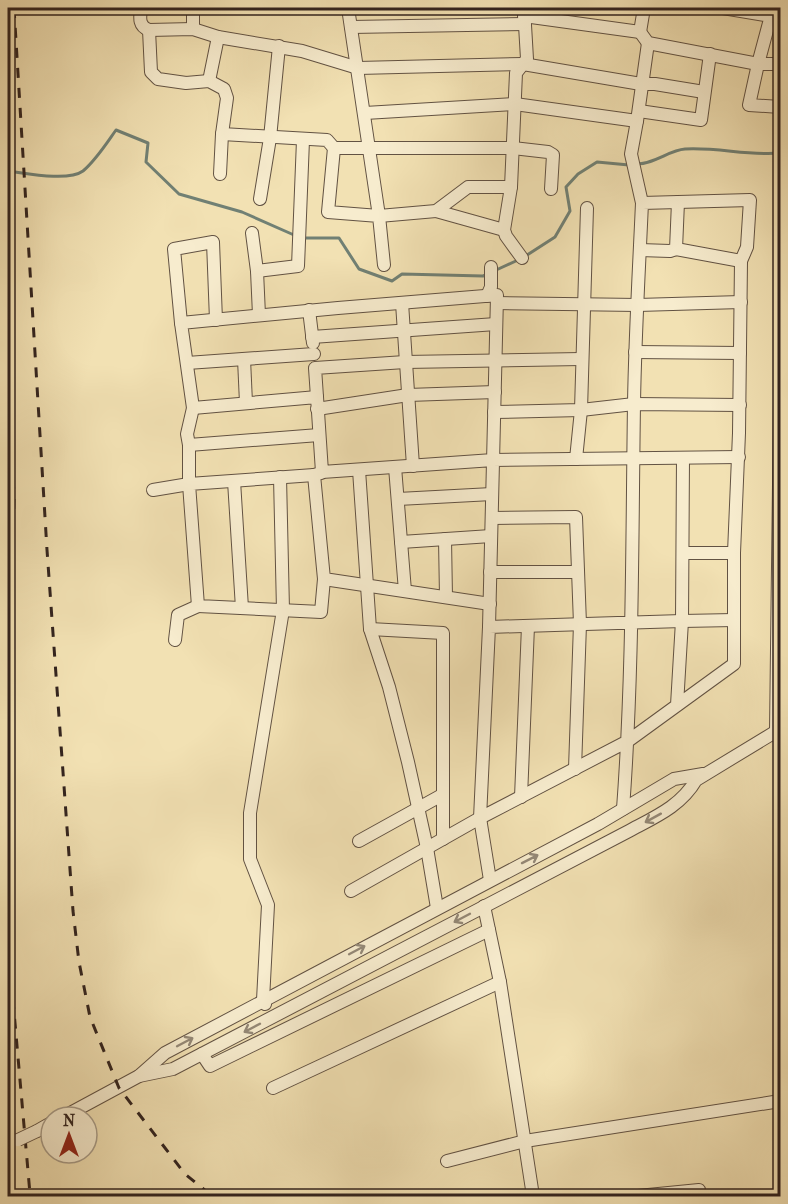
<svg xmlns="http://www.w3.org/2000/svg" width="788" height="1204" font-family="'IM FELL French Canon',serif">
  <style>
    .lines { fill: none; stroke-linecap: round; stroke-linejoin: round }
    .stream { stroke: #718074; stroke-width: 3 }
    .minor-casing { stroke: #625243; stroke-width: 14 }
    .minor { stroke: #f7ecce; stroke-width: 12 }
    .rail { stroke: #32231e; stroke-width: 3; stroke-dasharray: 10 10; stroke-linecap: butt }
    .minor-bridge-casing { stroke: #625243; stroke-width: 14; stroke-linecap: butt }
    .minor-bridge { stroke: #f7ecce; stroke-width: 12 }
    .oneway { stroke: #948876 }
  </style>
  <rect width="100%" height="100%" fill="#f2e1b3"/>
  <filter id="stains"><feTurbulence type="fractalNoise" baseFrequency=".00333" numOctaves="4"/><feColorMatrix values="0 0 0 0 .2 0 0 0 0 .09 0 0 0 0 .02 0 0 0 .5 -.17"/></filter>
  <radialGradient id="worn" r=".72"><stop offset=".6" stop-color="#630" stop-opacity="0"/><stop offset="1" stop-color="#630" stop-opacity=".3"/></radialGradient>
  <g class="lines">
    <g class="stream">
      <path d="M636,164C655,164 669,150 685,149C717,147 749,156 780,153"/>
      <path d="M8,171C25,173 68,182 83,171C96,160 106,144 116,130L148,143L146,162L179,194L242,212L294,235"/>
      <polyline points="303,238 339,238 359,269 392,281 402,274 483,276 488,274"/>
      <polyline points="524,257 555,237 570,211 566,187 578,174 597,162 629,165"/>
      <polyline points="494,271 518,260"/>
    </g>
    <defs>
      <g id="minor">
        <path d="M141,8C140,17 138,26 149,30L193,29L218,37L302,51L358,68L523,64L641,84H655L704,92"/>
        <polyline points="348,8 379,216 436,211 468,187 511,187 516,73 527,59 524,8"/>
        <polyline points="723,8 771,16"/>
        <polyline points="524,16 640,32 644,8"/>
        <polyline points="351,27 525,24"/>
        <polyline points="193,29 193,8"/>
        <polyline points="149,30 151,72 158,79 186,83 209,81 224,89 227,98 222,134 220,174"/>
        <polyline points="640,32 648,43 758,64 773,8"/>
        <polyline points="780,64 758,64 749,105 780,107"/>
        <polyline points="209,81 218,37"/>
        <polyline points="639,111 701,120 710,54"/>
        <polyline points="365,113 515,104 637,121 648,43"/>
        <polyline points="637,121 631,154 642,203"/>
        <polyline points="222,134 327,140 334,148 513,148 548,152 553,155 551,189"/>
        <polyline points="334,148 328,212 379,216 384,265"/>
        <polyline points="511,187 504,230 506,236 522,258"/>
        <polyline points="260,199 270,138 279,46"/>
        <polyline points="436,211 504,230"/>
        <polyline points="252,233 257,271 259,315"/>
        <polyline points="676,249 741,261"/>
        <polyline points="640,250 670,251 676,249 678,202"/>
        <polyline points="257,271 298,266 303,140"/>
        <polyline points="487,296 491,287 491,267"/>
        <polyline points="402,303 413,466"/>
        <polyline points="497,303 638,305 741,302"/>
        <polyline points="309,310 313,343"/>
        <polyline points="181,323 174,249 213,242 216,320"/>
        <polyline points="312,337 496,324"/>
        <polyline points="635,352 740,353"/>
        <polyline points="244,359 246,403"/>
        <polyline points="187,363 314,354"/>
        <polyline points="317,397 315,368 405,362 581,359"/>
        <polyline points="317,409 408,395 495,392"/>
        <polyline points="494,412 581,410 634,404 740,405"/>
        <polyline points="189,445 319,435"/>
        <polyline points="683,458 682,621 734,620"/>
        <polyline points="576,459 581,410 587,208"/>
        <polyline points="395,467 405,591"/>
        <polyline points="359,470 370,629 389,687 408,762 427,848 437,908"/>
        <polyline points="321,473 314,475 324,579 490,604"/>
        <polyline points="314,475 189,484 198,606 321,612 324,579"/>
        <polyline points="234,481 242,608"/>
        <polyline points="153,490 189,484 189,445 187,434 193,408"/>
        <polyline points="398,499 492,494"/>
        <polyline points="492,518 576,517 580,624 575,769"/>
        <polyline points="445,539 446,597"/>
        <polyline points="401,542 491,536"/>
        <polyline points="683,553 734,553"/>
        <polyline points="490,572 578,572"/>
        <path d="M489,627C492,517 495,406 497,295L338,308L181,323L193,408L317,397L322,472L493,460L739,457"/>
        <polyline points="370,629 443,633 443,839"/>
        <polyline points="175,640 178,615 198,606"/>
        <polyline points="776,732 780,402"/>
        <polyline points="521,797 528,626"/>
        <path d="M623,809C633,674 632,539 634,404C635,337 639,270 642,203L750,200L747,247L741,261L739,433L734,553V664L628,741L480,818L489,627C553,625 618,623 682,621L677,705"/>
        <polyline points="359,841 442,795"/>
        <polyline points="351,891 480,818 490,880"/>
        <polyline points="484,906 500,982 533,1196"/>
        <polyline points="265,1004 263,1000 268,905 250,859 250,813 283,610 280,477"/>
        <polyline points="202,1054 210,1066 489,930"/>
        <path d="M139,1076L173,1069L629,831C655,817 681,806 696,780L780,729"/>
        <polyline points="273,1088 500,982"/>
        <polyline points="63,1117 139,1076 165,1053 598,824 674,779 703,774"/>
        <polyline points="37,1131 51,1123"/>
        <polyline points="447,1161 525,1141 780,1101"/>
        <polyline points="638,1196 699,1190"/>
      </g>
    </defs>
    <use href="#minor" class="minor-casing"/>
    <use href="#minor" class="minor"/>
    <g class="rail">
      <polyline points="14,8 47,550 73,911 79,962 90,1017 119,1088 185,1174 212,1196"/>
      <polyline points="8,339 14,498 8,753"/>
      <polyline points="8,879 10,966 30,1194"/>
      <polyline points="8,1185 17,1196"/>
    </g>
    <defs>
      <polyline id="minor-bridge" points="18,1140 37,1131"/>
    </defs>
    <use href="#minor-bridge" class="minor-bridge-casing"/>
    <use href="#minor-bridge" class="minor-bridge"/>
  </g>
  <defs><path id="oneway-shaft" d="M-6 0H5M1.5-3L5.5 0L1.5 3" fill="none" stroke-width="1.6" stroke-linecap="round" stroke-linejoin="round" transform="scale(1.5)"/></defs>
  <g class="oneway">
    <use href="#oneway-shaft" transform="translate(653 818) rotate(151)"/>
    <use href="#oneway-shaft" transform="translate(530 859) rotate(-27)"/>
    <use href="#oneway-shaft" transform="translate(462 918) rotate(152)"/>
    <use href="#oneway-shaft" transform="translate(357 950) rotate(-28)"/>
    <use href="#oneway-shaft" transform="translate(252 1028) rotate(152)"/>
    <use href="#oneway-shaft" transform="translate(185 1042) rotate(-28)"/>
  </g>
  <rect width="788" height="1204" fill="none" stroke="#f2e1b3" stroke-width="30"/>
  <rect x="9" y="9" width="770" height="1186" fill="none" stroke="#32231e" stroke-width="3"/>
  <rect x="15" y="15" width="758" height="1174" fill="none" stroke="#32231e" stroke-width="1.5"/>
  <g transform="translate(69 1135)"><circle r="28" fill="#f7ecce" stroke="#a89c88" stroke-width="1.5"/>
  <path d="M0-4.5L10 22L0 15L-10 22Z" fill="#8f2418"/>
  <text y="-9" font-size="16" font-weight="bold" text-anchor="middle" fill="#32231e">N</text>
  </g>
  <rect width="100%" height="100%" filter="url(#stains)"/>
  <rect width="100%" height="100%" fill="url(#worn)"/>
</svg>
